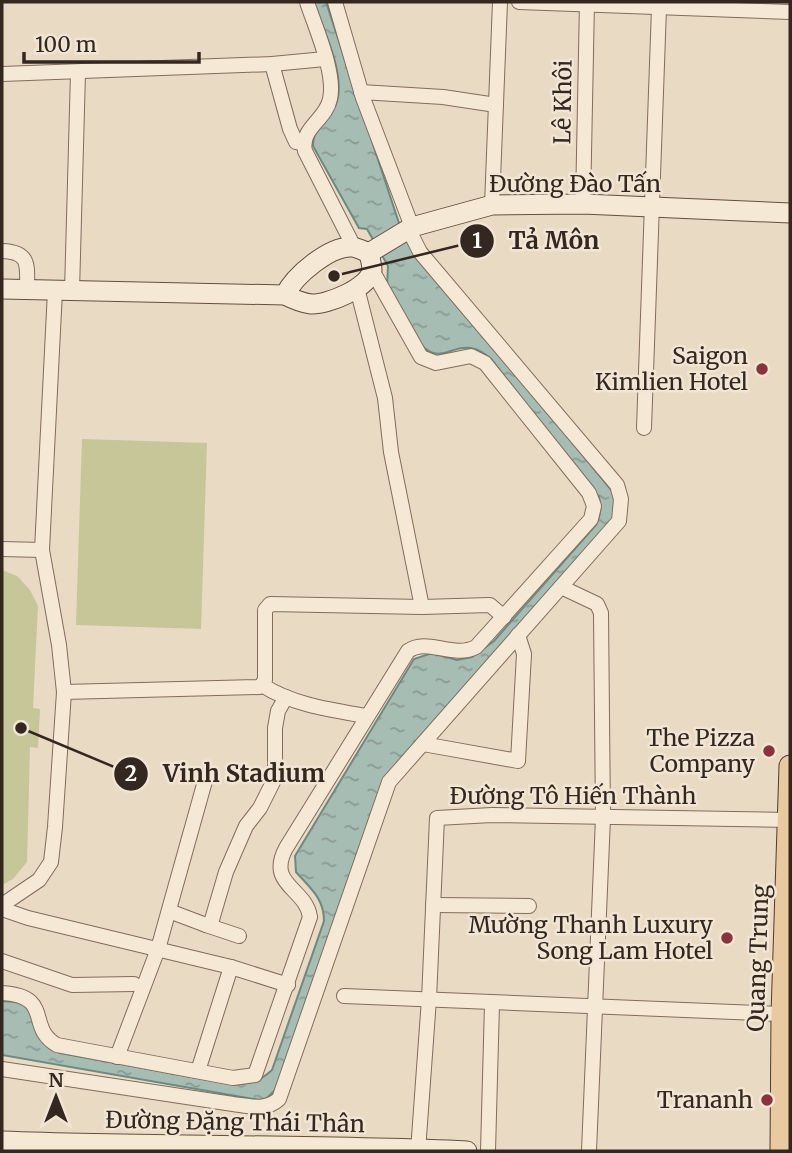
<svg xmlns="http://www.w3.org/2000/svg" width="792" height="1153" font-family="Merriweather,serif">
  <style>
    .green { fill: #c6c699 }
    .water { fill: url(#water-ripples); stroke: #6e8a80; stroke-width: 2 }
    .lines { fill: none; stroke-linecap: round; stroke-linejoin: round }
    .street-casing { stroke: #826c5c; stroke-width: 16 }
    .secondary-casing { stroke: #644e40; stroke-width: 21 }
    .primary-casing { stroke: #503c30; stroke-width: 23 }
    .street { stroke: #f5e9d6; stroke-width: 14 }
    .secondary { stroke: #f5e9d6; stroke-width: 19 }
    .primary { stroke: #e9caa0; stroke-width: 21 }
    .poi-dot { fill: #8b333d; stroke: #f1e5d3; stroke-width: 2.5 }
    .labels { text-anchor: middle; stroke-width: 5; stroke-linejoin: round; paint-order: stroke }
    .street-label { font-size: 23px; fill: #34271f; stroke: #f1e5d3 }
    .poi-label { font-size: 23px; fill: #34271f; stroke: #f1e5d3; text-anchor: end }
    .leader { fill: none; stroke: #34271f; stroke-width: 2.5 }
    .callout-dot { fill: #34271f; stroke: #f1e5d3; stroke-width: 2.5 }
    .mark-label { font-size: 21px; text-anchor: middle; font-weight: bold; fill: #fff }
    .callout-label { font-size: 24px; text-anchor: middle; font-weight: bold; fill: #34271f; stroke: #f1e5d3; stroke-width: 5; stroke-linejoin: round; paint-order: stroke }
  </style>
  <defs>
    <pattern id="water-ripples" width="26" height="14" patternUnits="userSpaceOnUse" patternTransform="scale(1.75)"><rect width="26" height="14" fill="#a6bdb3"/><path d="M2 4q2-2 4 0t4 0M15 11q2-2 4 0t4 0" fill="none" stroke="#889a91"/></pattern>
  </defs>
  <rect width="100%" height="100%" fill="#e9dac4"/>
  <g class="green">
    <polygon points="82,439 207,443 201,629 76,625"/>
    <polygon points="2,570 17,576 30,590 38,606 33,708 40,709 38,748 30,747 27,862 13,879 2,885"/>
  </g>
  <path class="water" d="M314,2H326L399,223L416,251L613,492L616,502L613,525L385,778L277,1088L266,1099L259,1100L2,1055V1001L19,1002L27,1005L51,1048L60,1053L230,1084C249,1084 258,1083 272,1070L324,921C324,898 310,888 296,872L295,856L414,659L432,653L457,660L472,657L494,641L596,525C601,515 601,508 599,497L491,359C485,354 479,349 471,348C450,345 442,364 422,346L387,286L388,266L367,229L359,228L313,146C312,127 329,121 336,104C347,77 323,29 314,2Z"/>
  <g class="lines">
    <defs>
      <g id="street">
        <path d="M307,2C315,27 336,73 330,99C326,120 300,128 305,151L354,247"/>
        <polyline points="335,2 363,98 412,227"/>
        <polyline points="519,2 790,12"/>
        <polyline points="272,64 290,129 296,142 303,143"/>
        <polyline points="2,74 272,64 325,59"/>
        <polyline points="361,92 443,97 496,105"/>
        <polyline points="583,204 587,2"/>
        <polyline points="492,205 500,2"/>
        <path d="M2,251C31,252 27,266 27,290"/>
        <polyline points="357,288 385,398 391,452 422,607"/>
        <polyline points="72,291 78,73"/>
        <polyline points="644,428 659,8"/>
        <polyline points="2,549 42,550"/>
        <polyline points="561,587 597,604 601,613 603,818 589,1151"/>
        <path d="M262,685C293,705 331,710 366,716"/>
        <polyline points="64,692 260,687 265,680 265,610 270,604 422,607 490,605 504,617"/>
        <polyline points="423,744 518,761 524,654 518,635"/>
        <polyline points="2,905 39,880 51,862 55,827 64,692 59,645 42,550 55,291"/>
        <polyline points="433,905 529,906"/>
        <polyline points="2,909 28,918 231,967 288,985"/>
        <polyline points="169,911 206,925 211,923 226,872 246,826 260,808 275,778 275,728 278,711 286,697"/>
        <polyline points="206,925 239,936"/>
        <polyline points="2,961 72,985 134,984"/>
        <path d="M2,993C54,996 26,1028 57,1045L233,1078L255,1075L310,917C306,888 266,885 286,848L408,651C427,637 453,659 476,647L591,519L594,506L589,493L485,363L471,356L436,363L421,357L372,270"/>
        <polyline points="344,996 782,1014"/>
        <polyline points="117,1057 158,949 205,781"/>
        <path d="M2,1069L233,1104C249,1106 266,1111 279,1099L389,782L619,521L621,499L617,485L420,252L409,230"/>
        <polyline points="198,1071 231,967"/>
        <polyline points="418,1151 429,999 437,818 492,815 789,820"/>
        <polyline points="488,1151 492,1004"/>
      </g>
      <g id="secondary">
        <polyline points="369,253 412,227 492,205 583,204 790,213"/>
        <path d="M2,289L285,295C293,299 302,303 311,304C327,305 369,288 372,270C372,265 370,258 369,253"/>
        <path d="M285,295C294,276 330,245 353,247C358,248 364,251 369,253"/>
        <path d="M2,1141C157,1147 312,1144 467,1151"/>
      </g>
      <polyline id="primary" points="781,1151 782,1014 790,766"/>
    </defs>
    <use href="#street" class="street-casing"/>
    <use href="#secondary" class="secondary-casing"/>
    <use href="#primary" class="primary-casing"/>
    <use href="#street" class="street"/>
    <use href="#secondary" class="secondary"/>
    <use href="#primary" class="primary"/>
  </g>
  <g class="poi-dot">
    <circle cx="762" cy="369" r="7"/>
    <circle cx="769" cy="751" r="7"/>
    <circle cx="727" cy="938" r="7"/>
    <circle cx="767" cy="1100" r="7"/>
  </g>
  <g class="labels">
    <g class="street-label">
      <text transform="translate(563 102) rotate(-89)" y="8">Lê Khôi</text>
      <text x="575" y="192">Đường Đào Tấn</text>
      <text x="573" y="804">Đường Tô Hiến Thành</text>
      <text transform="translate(758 958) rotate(-88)" y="8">Quang Trung</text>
      <text transform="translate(235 1122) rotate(1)" y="8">Đường Đặng Thái Thân</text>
    </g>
    <g class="poi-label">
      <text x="748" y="364">Saigon<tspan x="748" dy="26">Kimlien Hotel</tspan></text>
      <text x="755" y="746">The Pizza<tspan x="755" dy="26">Company</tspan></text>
      <text x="713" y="933">Mường Thanh Luxury<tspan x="713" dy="26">Song Lam Hotel</tspan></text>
      <text x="753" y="1108">Trananh</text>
    </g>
  </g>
  <path class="leader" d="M334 276L477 241M21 728L131 774"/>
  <g class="callout-dot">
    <circle cx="334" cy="276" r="7"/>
    <circle cx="21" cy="728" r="7"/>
    <circle cx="477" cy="241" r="18"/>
    <circle cx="131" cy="774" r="18"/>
  </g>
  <g class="mark-label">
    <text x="477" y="248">1</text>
    <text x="131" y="781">2</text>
  </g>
  <g class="callout-label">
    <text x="554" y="249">Tả Môn</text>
    <text x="244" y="782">Vinh Stadium</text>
  </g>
  <rect width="792" height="1153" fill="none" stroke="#34271f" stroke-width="7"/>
  <g transform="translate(56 1097)" stroke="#f1e5d3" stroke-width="5" paint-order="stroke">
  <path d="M0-5L12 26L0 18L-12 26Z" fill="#34271f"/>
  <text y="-10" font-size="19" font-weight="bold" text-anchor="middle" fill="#34271f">N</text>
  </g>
  <path d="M24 52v10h175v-10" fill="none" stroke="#34271f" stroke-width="3.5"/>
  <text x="35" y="52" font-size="21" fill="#34271f" stroke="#f1e5d3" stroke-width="5" paint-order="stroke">100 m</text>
</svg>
